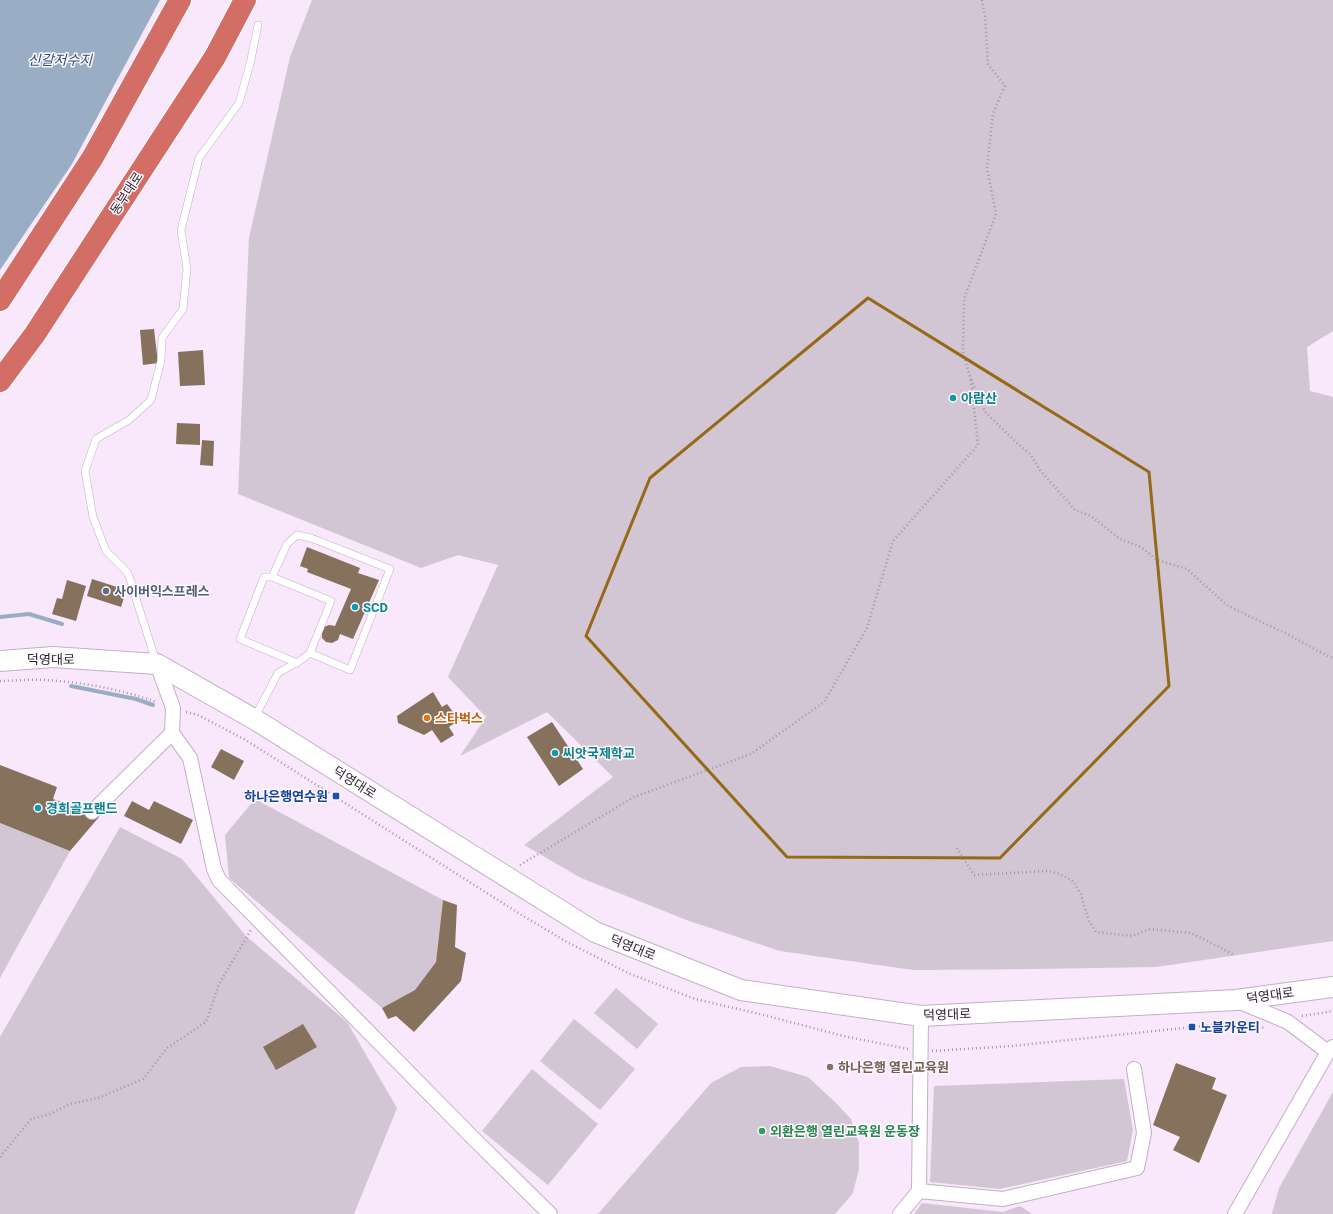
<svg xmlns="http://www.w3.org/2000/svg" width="1333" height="1214" font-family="Roboto,'Noto Sans KR',sans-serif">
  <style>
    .green { fill: #d2c6d4 }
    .water { fill: #99aec4 }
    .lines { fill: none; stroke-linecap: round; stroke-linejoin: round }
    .stream { stroke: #99aec4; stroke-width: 4 }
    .building { fill: #86715c }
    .lane-casing { stroke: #c1b0c4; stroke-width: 8 }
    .street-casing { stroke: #c1b0c4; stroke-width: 16 }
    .secondary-casing { stroke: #c1b0c4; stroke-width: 22 }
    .highway-casing { stroke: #fff; stroke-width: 24 }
    .path { stroke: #a295a4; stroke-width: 2.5; stroke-dasharray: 1 3; stroke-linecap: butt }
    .lane { stroke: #fff; stroke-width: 7 }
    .street { stroke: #fff; stroke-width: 14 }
    .secondary { stroke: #fff; stroke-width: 20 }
    .highway { stroke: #d26e66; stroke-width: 22 }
    .marked { fill: none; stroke: #956915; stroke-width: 3; stroke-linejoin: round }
    .culture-dot { fill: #0f9aa8; stroke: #fdf9fe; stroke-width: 1.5 }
    .service-dot { fill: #5c6f8a; stroke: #fdf9fe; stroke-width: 1.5 }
    .food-dot { fill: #e8710a; stroke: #fdf9fe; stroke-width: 1.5 }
    .transit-dot { fill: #1a4fb4; stroke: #fdf9fe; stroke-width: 1.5 }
    .education-dot { fill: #8d6e63; stroke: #fdf9fe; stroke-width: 1.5 }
    .leisure-dot { fill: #2e9e5b; stroke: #fdf9fe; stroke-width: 1.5 }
    .labels { text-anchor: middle; stroke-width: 3; stroke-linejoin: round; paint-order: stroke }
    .street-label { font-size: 13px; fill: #2d262e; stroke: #fdf9fe }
    .culture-label { font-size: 13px; font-weight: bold; fill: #0d838f; stroke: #fdf9fe; text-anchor: start }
    .service-label { font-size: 13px; font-weight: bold; fill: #4e5e75; stroke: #fdf9fe; text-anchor: start }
    .food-label { font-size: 13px; font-weight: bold; fill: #c56008; stroke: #fdf9fe; text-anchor: start }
    .transit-label { font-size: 13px; font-weight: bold; fill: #164399; stroke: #fdf9fe; text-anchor: end }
    .education-label { font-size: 13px; font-weight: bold; fill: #785e54; stroke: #fdf9fe; text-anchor: start }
    .leisure-label { font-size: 13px; font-weight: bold; fill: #27864d; stroke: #fdf9fe; text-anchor: start }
    .water-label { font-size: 14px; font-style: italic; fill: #2e5072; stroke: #fdf9fe }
  </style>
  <rect width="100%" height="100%" fill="#f9e7fb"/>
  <g class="green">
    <polygon points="312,0 1333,0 1333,331 1307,347 1310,391 1333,397 1333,941 1156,967 1036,969 913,970 780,951 689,921 581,878 524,845 613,777 547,712 460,756 486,717 448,677 498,565 458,555 421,568 238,494 249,238 290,57"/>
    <polygon points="255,799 443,900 436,962 415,990 382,1008 229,878 225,835"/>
    <polygon points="0,823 70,851 0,978"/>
    <polygon points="120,827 182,859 246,936 347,1022 397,1108 354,1214 0,1214 0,1037"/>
    <polygon points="616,988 658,1024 637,1049 594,1013"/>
    <polygon points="574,1019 635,1069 600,1110 540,1061"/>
    <polygon points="770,1066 808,1077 836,1103 851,1119 859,1143 859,1169 853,1193 835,1214 598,1214 711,1083 741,1067"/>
    <polygon points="532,1069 598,1124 548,1185 482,1131"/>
    <polygon points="1124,1079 1133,1130 1127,1161 1000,1189 930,1182 934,1086"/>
    <polygon points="1333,1092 1333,1214 1273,1214 1272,1213 1279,1188"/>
    <polygon points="922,1203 1003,1212 1020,1206 1032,1214 914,1214"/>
  </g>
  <polygon class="water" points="0,0 160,0 72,164 0,270"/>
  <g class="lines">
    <g class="stream">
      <polyline points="0,617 29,614 62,624"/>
      <polyline points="71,686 136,699 153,705"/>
    </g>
  </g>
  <g class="building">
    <polygon points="154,329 158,363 143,365 140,330"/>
    <polygon points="203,350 205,385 180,386 178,352"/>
    <polygon points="177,423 200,424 200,445 176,444"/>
    <polygon points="202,440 214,441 213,466 200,465"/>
    <polygon points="307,547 360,568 358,573 379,580 353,639 340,634 338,640 332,643 326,642 322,638 322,632 324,627 329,625 335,626 351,589 307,572 308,569 300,566"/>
    <polygon points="92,579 120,588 125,594 121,607 87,596"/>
    <polygon points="67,580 86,586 76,621 52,614 57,598 62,599"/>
    <polygon points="433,692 442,707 447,704 459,720 449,727 454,735 441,743 432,730 424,735 398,723 397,716"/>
    <polygon points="552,722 583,769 559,786 527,737"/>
    <polygon points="221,749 244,761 234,780 211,767"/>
    <polygon points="0,765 57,787 53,799 99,817 70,851 0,823"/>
    <polygon points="132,801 149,810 154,801 193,820 181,844 124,816"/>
    <polygon points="443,900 457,905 455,947 466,953 461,981 414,1032 396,1016 388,1019 382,1008 415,990 436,962"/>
    <polygon points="303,1024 317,1047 276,1070 263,1047"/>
    <polygon points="1176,1063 1216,1078 1212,1089 1227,1095 1199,1163 1173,1150 1180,1137 1153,1125"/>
  </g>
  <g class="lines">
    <defs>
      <g id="lane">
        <polyline points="272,577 287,544 297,535 311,538 390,569 350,670 310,653"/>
        <polyline points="156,662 128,573 106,551 93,517 85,471 96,439 129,420 151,400 161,361 162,338 183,309 187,269 181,230 199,158 239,103 250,64 258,25"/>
        <polyline points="255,717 278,673 301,660 310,653 331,601 272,577 264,577 240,639 297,663"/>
      </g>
      <g id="street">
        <polyline points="157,664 173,708 172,733 190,758 214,869 219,880 474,1139 550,1214"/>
        <polyline points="92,812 172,733"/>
        <polyline points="1238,1001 1288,1022 1328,1052 1333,1047"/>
        <polyline points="919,1191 1003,1199 1137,1168 1144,1133 1134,1069"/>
        <polyline points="900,1214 919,1191 921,1016"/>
        <polyline points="1235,1214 1328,1052"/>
      </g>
      <polyline id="secondary" points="0,661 53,657 157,664 254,719 595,932 741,990 921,1016 1236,1000 1333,987"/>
      <g id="highway">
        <polyline points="0,300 93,157 180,0"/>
        <polyline points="0,381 35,334 215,57 245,0"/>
      </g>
    </defs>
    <use href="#lane" class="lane-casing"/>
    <use href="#street" class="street-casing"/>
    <use href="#secondary" class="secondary-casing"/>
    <use href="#highway" class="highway-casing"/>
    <g class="path">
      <polyline points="982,0 985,17 988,64 1005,86 993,113 987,168 996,214 964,299 963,352 970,377 985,412 1017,443 1030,454 1040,470 1075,510 1091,516 1120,539 1141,547 1157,560 1187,569 1228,606 1289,635 1320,652 1333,658"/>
      <path d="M0,681C14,681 29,679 44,680C82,682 120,689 156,702"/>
      <polyline points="186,712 198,715 244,739 520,914 567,942 628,973 695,999 764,1015 843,1036 908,1049"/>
      <polyline points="957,848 974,875 1048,871 1060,874 1074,882 1081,895 1089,921 1096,932 1132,936 1150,929 1191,933 1223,949 1234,955"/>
      <polyline points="520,865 634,797 751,754 824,702 867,628 893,541 978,445 971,380"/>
      <polyline points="1302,1016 1333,1011"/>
      <polyline points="932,1051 1012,1046 1231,1023 1266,1028"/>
      <polyline points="0,1157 31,1119 50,1114 70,1104 98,1098 143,1079 167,1048 206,1022 219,984 251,930"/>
    </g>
    <use href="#lane" class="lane"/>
    <use href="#street" class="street"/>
    <use href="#secondary" class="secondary"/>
    <use href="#highway" class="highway"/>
  </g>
  <path class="marked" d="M868,298L1149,472L1169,686L1000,858L787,857L586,636L650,478Z"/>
  <g class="culture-dot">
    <circle cx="953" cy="398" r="4"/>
    <circle cx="355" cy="607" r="4"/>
    <circle cx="555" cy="753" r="4"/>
    <circle cx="38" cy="808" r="4"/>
  </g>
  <circle class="service-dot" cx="106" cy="591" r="4"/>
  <circle class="food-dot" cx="427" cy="718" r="4"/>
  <g class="transit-dot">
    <rect x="332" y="792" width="8" height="8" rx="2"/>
    <rect x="1188" y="1023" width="8" height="8" rx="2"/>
  </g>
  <circle class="education-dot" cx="830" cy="1067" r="4"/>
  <circle class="leisure-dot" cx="762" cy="1131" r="4"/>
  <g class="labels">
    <g class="street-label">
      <text transform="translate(126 193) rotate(-57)" y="5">동부대로</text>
      <text x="51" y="664">덕영대로</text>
      <text transform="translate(355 782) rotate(32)" y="5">덕영대로</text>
      <text transform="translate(633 947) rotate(22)" y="5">덕영대로</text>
      <text transform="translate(1270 995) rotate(-8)" y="5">덕영대로</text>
      <text transform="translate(947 1014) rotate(-2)" y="5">덕영대로</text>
    </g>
    <g class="culture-label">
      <text x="961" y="403">아람산</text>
      <text x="363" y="612">SCD</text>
      <text x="563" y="758">씨앗국제학교</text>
      <text x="46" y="813">경희골프랜드</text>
    </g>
    <g class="service-label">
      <text x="114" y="596">사이버익스프레스</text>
    </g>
    <g class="food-label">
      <text x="435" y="723">스타벅스</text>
    </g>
    <g class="transit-label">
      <text x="328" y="801">하나은행연수원</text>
      <text x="1200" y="1032" text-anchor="start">노블카운티</text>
    </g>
    <g class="education-label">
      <text x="838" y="1072">하나은행 열린교육원</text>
    </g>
    <g class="leisure-label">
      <text x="770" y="1136">외환은행 열린교육원 운동장</text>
    </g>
    <g class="water-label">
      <text x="60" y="65">신갈저수지</text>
    </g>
  </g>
</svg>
